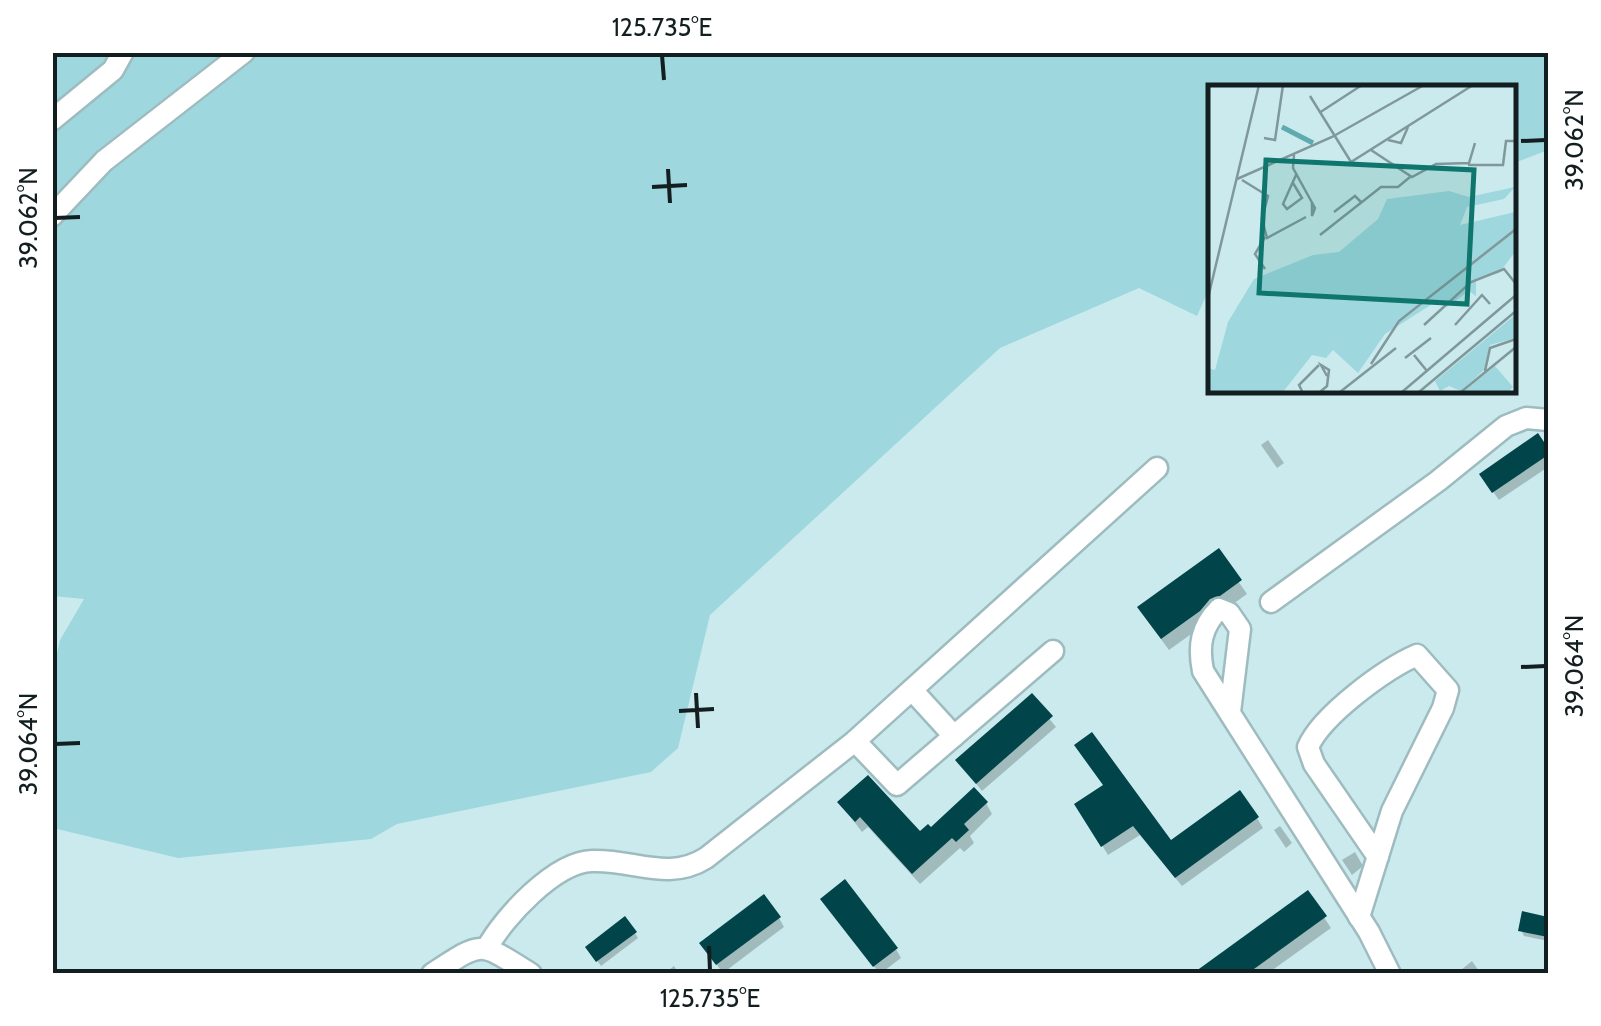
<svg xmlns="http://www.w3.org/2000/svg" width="1601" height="1026" font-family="Cabin,sans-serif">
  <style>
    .green { fill: #9ed8de }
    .shadow { fill: #0003 }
    .building { fill: #014449 }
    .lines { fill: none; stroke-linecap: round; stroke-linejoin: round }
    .minor-casing { stroke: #9ebcbf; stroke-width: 25 }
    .minor { stroke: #fff; stroke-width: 20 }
    .ticks { fill: none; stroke: #131e20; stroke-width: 4 }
    .inset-river { fill: none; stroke: #5fa9b0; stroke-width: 5 }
    .inset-road { fill: none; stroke: #81989b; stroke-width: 2.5 }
    .view { fill: #0f766e; fill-opacity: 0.15; stroke: #0f766e; stroke-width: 5 }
    .inset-edge { fill: none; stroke: #131e20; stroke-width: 5 }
    .neatline { fill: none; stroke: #131e20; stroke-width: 4 }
    .ticks-label { font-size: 25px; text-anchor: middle; fill: #131e20 }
  </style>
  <rect width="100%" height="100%" fill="#caeaed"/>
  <polygon class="green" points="53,53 1548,53 1548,150 1514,163 1514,88 1211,88 1211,285 1197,316 1139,288 1000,348 710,615 678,748 651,772 397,824 371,839 178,858 53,828 53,671 60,640 84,599 53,596"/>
  <g class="shadow">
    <polygon points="1538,437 1548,453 1548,467 1499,500 1487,483"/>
    <polygon points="1268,440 1284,463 1277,468 1261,445"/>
    <polygon points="1218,552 1247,594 1169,650 1147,620"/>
    <polygon points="1032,697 1056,727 982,791 964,769"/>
    <polygon points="1105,787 1170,843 1257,818 1263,828 1182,886 1140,835 1108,855 1077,804"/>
    <polygon points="840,803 920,835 986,803 992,814 970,836 974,843 964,852 960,848 920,884 868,827 862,832"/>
    <polygon points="1280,826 1292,843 1286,848 1274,830"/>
    <polygon points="1355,852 1363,866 1352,875 1342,860"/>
    <polygon points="1308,893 1331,928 1267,974 1196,974"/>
    <polygon points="828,908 896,949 901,958 880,974"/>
    <polygon points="1524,914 1548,919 1548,941 1524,936 1521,930"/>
    <polygon points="779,918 784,927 723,973 707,952"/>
    <polygon points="635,933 638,938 601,966 591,952"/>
    <polygon points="1472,961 1481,974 1456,974"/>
    <polygon points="674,966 679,974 664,974"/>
  </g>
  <g class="building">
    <polygon points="1538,433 1548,448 1548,455 1492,493 1479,474"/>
    <polygon points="1219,548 1242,580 1220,596 1210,599 1200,611 1161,639 1137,607"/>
    <polygon points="1032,693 1053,716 976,784 955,760"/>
    <polygon points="1092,732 1171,840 1240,790 1259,817 1175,878 1133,826 1101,847 1074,804 1103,785 1074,745"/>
    <polygon points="868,775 920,831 928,824 931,827 974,787 988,802 964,824 969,830 956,842 952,838 912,874 860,817 855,822 837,802"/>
    <polygon points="845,879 898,948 873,967 820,899"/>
    <polygon points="1308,890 1327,916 1247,974 1192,974"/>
    <polygon points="764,894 781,917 716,965 699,943"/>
    <polygon points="1522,911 1548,917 1548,937 1518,931"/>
    <polygon points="625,916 637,932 596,962 585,947"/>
  </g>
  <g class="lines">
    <defs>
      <g id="minor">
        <polyline points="52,120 113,70 123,52"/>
        <polyline points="52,216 104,161 244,52"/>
        <polyline points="1271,602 1438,481 1506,426 1526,418 1548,420"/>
        <polyline points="912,690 954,736"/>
        <path d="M1230,712L1240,629L1229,613L1219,609C1201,627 1198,646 1203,671L1369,932L1390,974"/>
        <polyline points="855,741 897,785 1053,651"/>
        <path d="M1359,917L1392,811L1443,708L1448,690L1417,655C1385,669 1322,715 1308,747L1314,764L1378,857"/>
        <path d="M487,948C504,917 555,862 592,861C633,859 668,882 706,858L855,741L1157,468"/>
        <path d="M432,974C484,940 478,941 531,974"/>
      </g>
    </defs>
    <use href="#minor" class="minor-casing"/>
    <use href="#minor" class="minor"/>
  </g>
  <path class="ticks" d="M662,55L664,80M1521,141L1546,140M668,169L670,203M652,187L687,185M55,218L80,217M1521,667L1546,666M696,693L698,728M679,711L714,709M55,744L80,743M709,946L710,971"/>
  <g transform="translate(1208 85)">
    <rect width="308" height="308" fill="#caeaed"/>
    <path d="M307,102L296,114L259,122L252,140L307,127V167L291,188L268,194V211L261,206L239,222L229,216L177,249L150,288L125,265L118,273L104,270L75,307H0V283L7,285L20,237L46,194L105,170L131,167L170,134L179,114L241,106L261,112ZM307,230V253L282,260L276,285L253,306L241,301L232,306L227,296ZM287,281L305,302L300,307H255Z" fill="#9ed8de"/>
    <path class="inset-river" d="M74,42L105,58"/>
    <path class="inset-road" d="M102,11L143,77L265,0M111,28L154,0M56,53L67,55L75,0M180,55L193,58L200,42M163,65L204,92L228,79L261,78L267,58M86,70L85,83L107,123L104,131V118M260,80H295L298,56H308M29,94L124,52L216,0M34,95L60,111L54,134L59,153L98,132M85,98L94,113L79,124L75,119L88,90M126,127L147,111L153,117M112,150L173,102H190L202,92M57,184L47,169L57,152M0,213L51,0M216,240L263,197L296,184L308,199M247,240L274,210L282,219M197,273L223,253M163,279L191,236L308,144M214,280L206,270L219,286M277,286L282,263L308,254M94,306L91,300L111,280M112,307L119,301L121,285L113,280L119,291M132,307L188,263M194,307L308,210M211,307L308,226M253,307L308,262"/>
    <path class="view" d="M58,75L266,85L259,219L51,208Z"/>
    <rect width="308" height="308" class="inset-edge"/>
  </g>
  <rect width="1601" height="1026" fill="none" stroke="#ffffff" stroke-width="110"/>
  <rect x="55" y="55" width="1491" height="916" class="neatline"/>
  <g class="ticks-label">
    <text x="662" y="36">125.735°E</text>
    <text transform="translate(1574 140) rotate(-90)" y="9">39.062°N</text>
    <text transform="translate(28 218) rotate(-90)" y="9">39.062°N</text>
    <text transform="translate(1574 666) rotate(-90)" y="9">39.064°N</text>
    <text transform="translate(28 744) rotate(-90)" y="9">39.064°N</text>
    <text x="710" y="1007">125.735°E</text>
  </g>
</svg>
